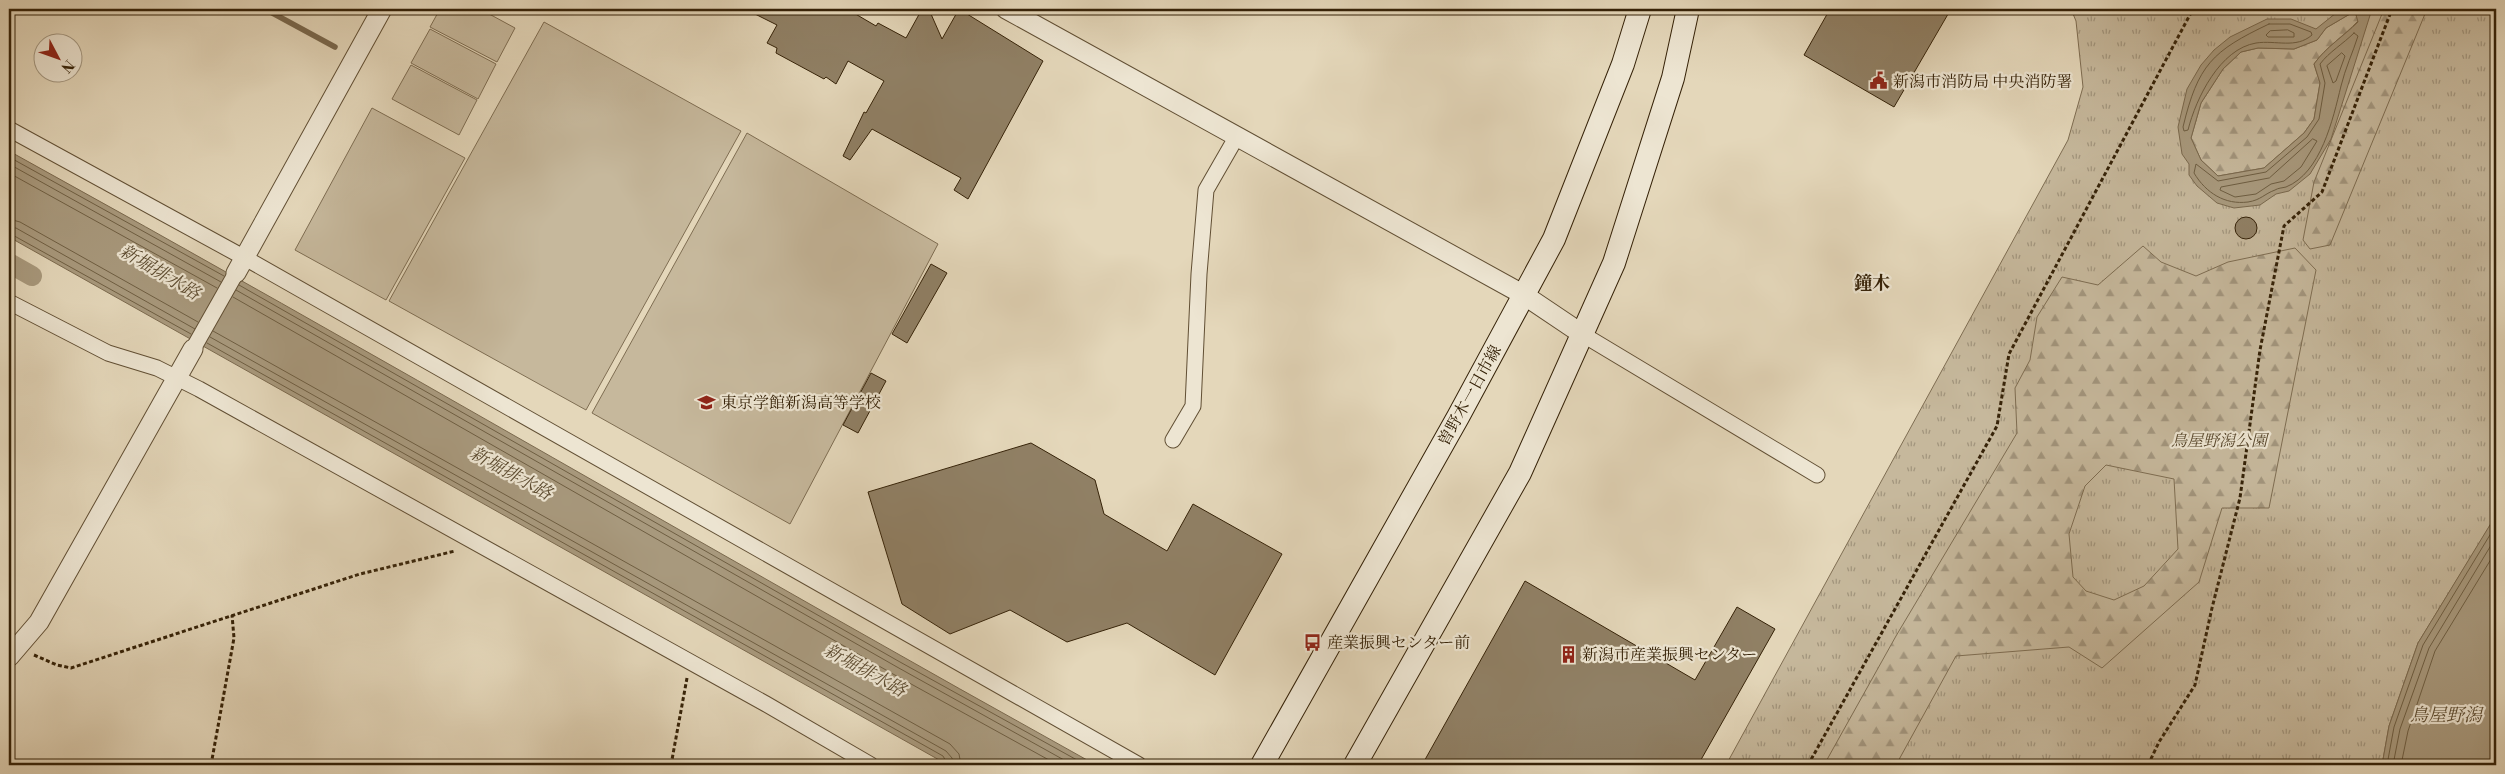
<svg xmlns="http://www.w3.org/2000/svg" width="2505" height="774" font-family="'Libre Bodoni','Noto Serif JP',serif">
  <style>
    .grass { fill: url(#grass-tufts); stroke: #7e6d52 }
    .forest { fill: url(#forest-firs); stroke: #7e6d52; fill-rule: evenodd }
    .pitch { fill: #c6b89c; stroke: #7e6d52 }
    .water { fill: #a8997d; stroke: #7a694e; fill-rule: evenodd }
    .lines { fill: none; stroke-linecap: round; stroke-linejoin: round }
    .shore { stroke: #6e5e42; stroke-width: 1 }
    .stream { stroke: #7a694e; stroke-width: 5.5 }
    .canal { stroke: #a8997d; stroke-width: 20 }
    .building { fill: #908065; stroke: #352208 }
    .minor-casing { stroke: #614f34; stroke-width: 17 }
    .tertiary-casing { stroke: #614f34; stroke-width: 21 }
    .secondary-casing { stroke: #352208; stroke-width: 24 }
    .path { stroke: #352208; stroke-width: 3; stroke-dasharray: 4 2.5; stroke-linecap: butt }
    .minor { stroke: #ede5d2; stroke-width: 15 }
    .tertiary { stroke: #ede5d2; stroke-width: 19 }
    .secondary { stroke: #ede5d2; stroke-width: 22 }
    .labels { text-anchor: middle; stroke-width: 4.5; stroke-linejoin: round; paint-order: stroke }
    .poi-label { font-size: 16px; fill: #352208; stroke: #ede5d2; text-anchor: start }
    .street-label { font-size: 16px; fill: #352208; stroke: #ede5d2 }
    .park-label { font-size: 16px; font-style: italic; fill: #59482d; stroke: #ede5d2 }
    .water-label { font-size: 18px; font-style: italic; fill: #5d4c31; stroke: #ede5d2 }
    .neighbourhood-label { font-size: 18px; font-weight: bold; fill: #352208; stroke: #ede5d2 }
  </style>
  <defs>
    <pattern id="grass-tufts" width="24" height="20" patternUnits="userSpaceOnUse" patternTransform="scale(1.25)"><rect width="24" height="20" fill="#c6b89c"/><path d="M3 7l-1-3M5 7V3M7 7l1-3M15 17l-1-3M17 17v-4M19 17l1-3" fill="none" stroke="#a2957d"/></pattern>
    <pattern id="forest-firs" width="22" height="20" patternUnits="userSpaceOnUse" patternTransform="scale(1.25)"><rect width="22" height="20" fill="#c6b89c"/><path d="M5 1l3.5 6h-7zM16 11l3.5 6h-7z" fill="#a2957d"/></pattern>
  </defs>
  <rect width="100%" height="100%" fill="#e4d7ba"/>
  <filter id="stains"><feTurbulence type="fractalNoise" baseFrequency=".004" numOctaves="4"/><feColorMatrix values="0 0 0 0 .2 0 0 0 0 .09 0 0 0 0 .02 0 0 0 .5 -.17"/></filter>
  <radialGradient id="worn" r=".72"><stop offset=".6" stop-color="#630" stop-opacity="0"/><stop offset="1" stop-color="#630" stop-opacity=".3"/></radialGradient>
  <polygon class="grass" points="2071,9 2496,9 2496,516 2418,643 2389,726 2382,765 1726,765 2068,140 2083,87 2076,21"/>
  <g class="forest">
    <polygon points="2384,9 2427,9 2330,245 2310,249 2303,240 2314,182"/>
    <path d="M2355,11L2358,21C2344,36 2326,47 2314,64L2320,83L2314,119L2304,133L2264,168L2218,176L2201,160L2191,138L2201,103L2223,69L2241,52L2258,48L2294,49L2317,40L2326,28Z"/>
    <path d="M2143,246L2161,262L2196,276L2228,262L2295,248L2316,270L2269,508H2222L2199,582L2102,668L2069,647L1956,656L1896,765H1824L1896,636L2017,433L2015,388L2030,360L2037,317L2062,277L2098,285ZM2106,465L2174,479L2178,549L2144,586L2114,600L2086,591L2073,577L2069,534L2085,486Z"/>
  </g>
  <g class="pitch">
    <polygon points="440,9 480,9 515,28 497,62 430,27"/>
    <polygon points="544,22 741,131 586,410 389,301"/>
    <polygon points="430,29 496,64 478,99 411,63"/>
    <polygon points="411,65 477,100 459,135 392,99"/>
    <polygon points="372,108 465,158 386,300 295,250"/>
    <polygon points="747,133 938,244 790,524 592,413"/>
  </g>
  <g class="water">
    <path d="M2341,9H2372L2331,139L2310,174L2289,191L2276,194L2260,205L2234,208L2217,203L2197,186L2189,175V164L2182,154L2178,127L2187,89L2201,65L2214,50L2230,37L2267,19H2291L2316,29ZM2355,11L2358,22C2344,36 2326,47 2314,64L2320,83L2314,119L2304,133L2264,168L2218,176L2201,160L2191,138L2201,103L2223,69L2241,52L2258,48L2294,49L2317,40L2326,28Z"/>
    <path d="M9,151C374,352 732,563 1096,765H944L941,761L9,237Z"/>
    <polygon points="2496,515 2496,765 2382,765 2389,726 2418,643"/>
  </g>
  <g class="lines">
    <g class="shore">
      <path d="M2269,24H2290L2311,32L2312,35C2296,49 2276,40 2256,43C2220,49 2196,98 2188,130L2184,131L2183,127C2198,65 2212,51 2269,24Z"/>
      <polygon points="2288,30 2294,33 2294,37 2268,37 2266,35 2270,31"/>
      <path d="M2354,33L2358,36C2353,52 2345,69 2341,86C2333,119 2321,173 2286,187C2282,188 2278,188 2275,190C2264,194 2261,200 2248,202C2225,205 2206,193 2194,173L2196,164L2218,181L2266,172L2307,137L2319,119L2325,83L2320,64C2329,52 2343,44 2354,33Z"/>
      <polygon points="2342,53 2345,56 2336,81 2333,83 2327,66"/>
      <polygon points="2313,139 2317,141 2301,167 2284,181 2271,184 2256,194 2235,197 2220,190 2221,187 2269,178"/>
      <polyline points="9,157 224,276"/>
      <polyline points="9,164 221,282"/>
      <polyline points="9,173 217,288"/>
      <polyline points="9,219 20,222 198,322"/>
      <polyline points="9,227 16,228 195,329"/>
      <polyline points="9,233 191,334"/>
      <polyline points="239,285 900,662 1086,765"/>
      <polyline points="236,290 897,667 1073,765"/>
      <polyline points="233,297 893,674 1058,765"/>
      <polyline points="213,331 950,744 959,754 961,765"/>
      <polyline points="210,337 946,751 952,758 954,765"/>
      <polyline points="207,343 943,756 948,765"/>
      <polyline points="2387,765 2394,727 2423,645 2496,525"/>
      <polyline points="2393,765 2400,729 2429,648 2496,537"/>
      <polyline points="2401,765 2408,731 2435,651 2496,551"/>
    </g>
    <polyline class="stream" points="265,9 335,47"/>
    <polyline class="canal" points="9,263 32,276"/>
  </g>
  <g class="building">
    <polygon points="745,9 847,9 876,26 878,23 906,38 922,9 931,14 942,39 959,9 1043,61 968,199 954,190 961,178 872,129 850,160 843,156 864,112 866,113 884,81 848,61 836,84 826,77 824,79 776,53 777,48 767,43 777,25"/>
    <polygon points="1830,9 1951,9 1894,107 1804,55"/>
    <circle cx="2246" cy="228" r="11"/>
    <polygon points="931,264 947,273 907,343 892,334"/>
    <polygon points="871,373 886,381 858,433 843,425"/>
    <polygon points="1031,443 1095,480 1104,514 1167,551 1193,504 1282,554 1215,675 1127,623 1067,642 1010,610 950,634 902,604 868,492"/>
    <polygon points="1525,581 1695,680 1737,607 1775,629 1698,765 1422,765"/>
  </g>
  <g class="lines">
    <defs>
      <g id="minor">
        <polyline points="9,129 245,258 1139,765"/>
        <polyline points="9,302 108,353 157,368 199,389 766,704 871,765"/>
        <polyline points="1582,334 1817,475"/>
        <polyline points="193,349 236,273"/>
        <polyline points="1173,440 1193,406 1199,274 1206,190 1237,136"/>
      </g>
      <g id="tertiary">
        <polyline points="1006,9 1524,295 1582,334"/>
        <polyline points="236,273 382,9"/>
        <polyline points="9,657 39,622 193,349"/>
      </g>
      <g id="secondary">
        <polyline points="1262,765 1458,417 1554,239 1623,64 1640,9"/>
        <polyline points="1355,765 1520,473 1614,263 1673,78 1688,9"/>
      </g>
    </defs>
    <use href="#minor" class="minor-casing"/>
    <use href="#tertiary" class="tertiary-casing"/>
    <use href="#secondary" class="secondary-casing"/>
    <g class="path">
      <polyline points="34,655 57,665 71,668 360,574 455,551"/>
      <polyline points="211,765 234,638 232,615"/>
      <polyline points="671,765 687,678"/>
      <polyline points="1808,765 1997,426 2009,354 2193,9"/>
      <polyline points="2148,765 2159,742 2195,685 2212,608 2240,498 2260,350 2284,226 2322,192 2392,9"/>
    </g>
    <use href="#minor" class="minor"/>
    <use href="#tertiary" class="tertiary"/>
    <use href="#secondary" class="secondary"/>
  </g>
  <defs>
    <symbol id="civic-bare" viewBox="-9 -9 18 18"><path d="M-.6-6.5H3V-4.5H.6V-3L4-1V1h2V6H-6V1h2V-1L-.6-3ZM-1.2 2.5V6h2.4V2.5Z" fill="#8f2418" stroke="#ede5d2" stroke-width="2.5" paint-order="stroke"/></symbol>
    <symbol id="school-bare" viewBox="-9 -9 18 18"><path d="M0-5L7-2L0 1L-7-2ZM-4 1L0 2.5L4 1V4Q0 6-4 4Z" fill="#8f2418" stroke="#ede5d2" stroke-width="2.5" paint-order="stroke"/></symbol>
    <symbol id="bus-bare" viewBox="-9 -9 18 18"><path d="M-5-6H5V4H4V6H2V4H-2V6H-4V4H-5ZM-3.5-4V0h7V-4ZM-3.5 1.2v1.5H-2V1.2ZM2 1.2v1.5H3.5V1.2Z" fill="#8f2418" stroke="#ede5d2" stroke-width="2.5" paint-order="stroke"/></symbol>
    <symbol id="building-bare" viewBox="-9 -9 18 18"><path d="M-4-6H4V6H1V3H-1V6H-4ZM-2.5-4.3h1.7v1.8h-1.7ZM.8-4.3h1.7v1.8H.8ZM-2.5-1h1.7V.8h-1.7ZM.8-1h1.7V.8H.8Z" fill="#8f2418" stroke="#ede5d2" stroke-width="2.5" paint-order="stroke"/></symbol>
  </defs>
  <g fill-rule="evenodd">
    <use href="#civic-bare" x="1866" y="68" width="25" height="25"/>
    <use href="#school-bare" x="694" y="390" width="25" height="25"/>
    <use href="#bus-bare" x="1300" y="630" width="25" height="25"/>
    <use href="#building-bare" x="1556" y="642" width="25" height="25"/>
  </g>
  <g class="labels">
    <g class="poi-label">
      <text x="1893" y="87">新潟市消防局 中央消防署</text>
      <text x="721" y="408">東京学館新潟高等学校</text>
      <text x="1327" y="648">産業振興センター前</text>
      <text x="1582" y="660">新潟市産業振興センター</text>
    </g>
    <g class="street-label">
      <text transform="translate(1469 395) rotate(-61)" y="6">曽野木一日市線</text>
    </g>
    <g class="park-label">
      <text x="2219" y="446">鳥屋野潟公園</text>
    </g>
    <g class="water-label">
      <text transform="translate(160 272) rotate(31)" y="6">新堀排水路</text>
      <text transform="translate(511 473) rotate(29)" y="6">新堀排水路</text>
      <text transform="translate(865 670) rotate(29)" y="6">新堀排水路</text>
      <text x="2446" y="721">鳥屋野潟</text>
    </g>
    <g class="neighbourhood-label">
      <text x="1872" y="289">鐘木</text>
    </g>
  </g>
  <rect width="2505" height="774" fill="none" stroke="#e4d7ba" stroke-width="30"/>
  <rect x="10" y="10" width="2485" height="754" fill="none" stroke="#352208" stroke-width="2.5"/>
  <rect x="15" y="15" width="2475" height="744" fill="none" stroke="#352208"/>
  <g transform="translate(58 58) rotate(131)"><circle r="24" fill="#ede5d2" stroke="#a39781"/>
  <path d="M0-4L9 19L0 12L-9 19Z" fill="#8f2418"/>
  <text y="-8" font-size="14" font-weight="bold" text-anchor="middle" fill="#352208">N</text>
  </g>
  <rect width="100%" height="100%" filter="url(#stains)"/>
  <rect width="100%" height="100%" fill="url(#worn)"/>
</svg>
